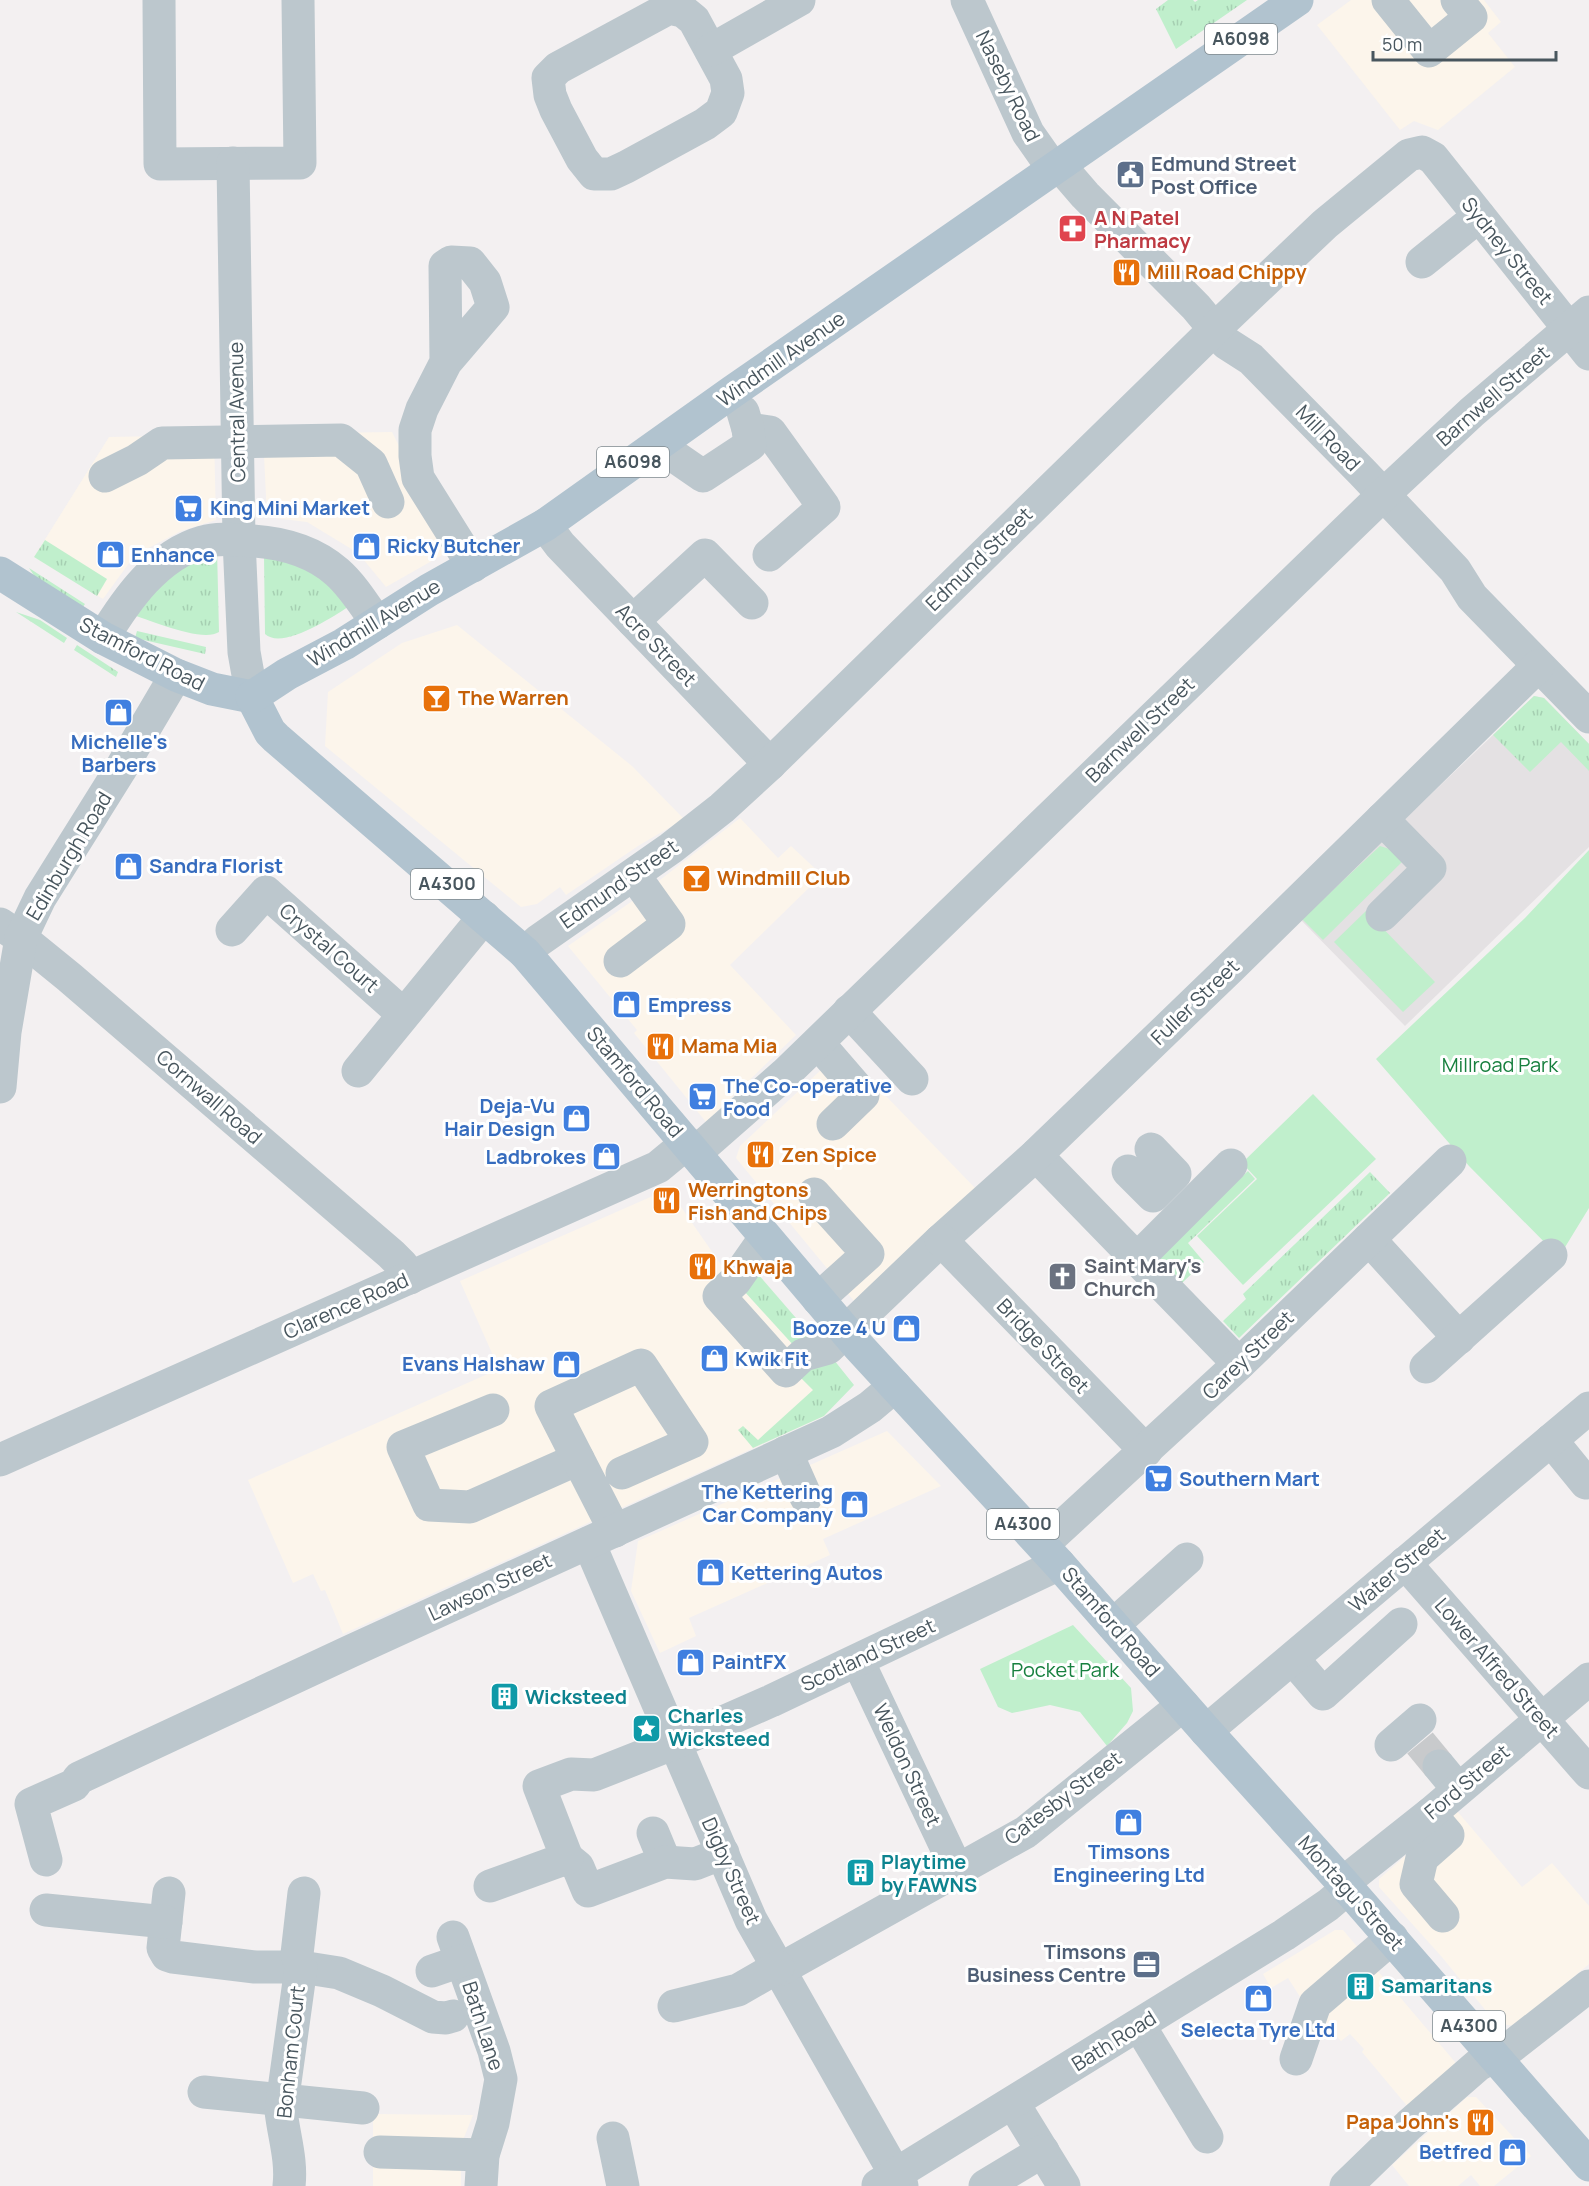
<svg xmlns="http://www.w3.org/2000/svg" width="1589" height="2186" font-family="Manrope,sans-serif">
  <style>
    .commercial { fill: #fcf5eb }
    .education { fill: #e4e1e3 }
    .grass { fill: url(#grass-tufts) }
    .green { fill: #c0efcc }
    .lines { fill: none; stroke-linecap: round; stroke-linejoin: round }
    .minor-tunnel { stroke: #c8cacc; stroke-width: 33; stroke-dasharray: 33 16; stroke-linecap: butt }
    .minor { stroke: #bcc7cd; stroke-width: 33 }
    .major { stroke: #b1c3cf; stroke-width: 33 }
    .labels { text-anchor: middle; stroke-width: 6; stroke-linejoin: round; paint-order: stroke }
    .shield { fill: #fff; stroke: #7f898e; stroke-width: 1.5 }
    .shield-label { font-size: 18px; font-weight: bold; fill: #48565e }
    .street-label { font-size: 20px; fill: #48565e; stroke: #fff }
    .service-label { font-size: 20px; font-weight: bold; fill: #4e5e75; stroke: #fff; text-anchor: start }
    .health-label { font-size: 20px; font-weight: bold; fill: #be3a42; stroke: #fff; text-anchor: start }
    .food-label { font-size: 20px; font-weight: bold; fill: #c56008; stroke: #fff; text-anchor: start }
    .shop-label { font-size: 20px; font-weight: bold; fill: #366cbe; stroke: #fff; text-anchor: start }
    .park-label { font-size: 20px; fill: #18803f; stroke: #fff }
    .worship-label { font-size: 20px; font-weight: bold; fill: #5b616d; stroke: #fff; text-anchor: start }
    .culture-label { font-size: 20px; font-weight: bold; fill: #0d838f; stroke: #fff; text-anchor: start }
  </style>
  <defs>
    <pattern id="grass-tufts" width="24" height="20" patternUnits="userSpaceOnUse" patternTransform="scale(1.5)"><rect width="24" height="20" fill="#c0efcc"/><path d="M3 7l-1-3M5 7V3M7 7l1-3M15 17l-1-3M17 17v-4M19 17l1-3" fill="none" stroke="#a6cfb2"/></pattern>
  </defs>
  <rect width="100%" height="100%" fill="#f3f0f1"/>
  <g class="commercial">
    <polygon points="1351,0 1484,0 1501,22 1488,33 1515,67 1438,130 1414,121 1400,130 1317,25"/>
    <polygon points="392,432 451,550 386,587 358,553 307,522 267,517 263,434"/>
    <polygon points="214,435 216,520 181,531 135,555 103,599 34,557 109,437"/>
    <polygon points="457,625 632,766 684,819 638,846 566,895 560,887 537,904 521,907 325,746 328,692 402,643"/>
    <polygon points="740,818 778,858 791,846 822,875 730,965 796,1035 706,1122 634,1033 637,1030 568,946 638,897"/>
    <polygon points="823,1068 856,1070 884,1094 975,1188 854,1301 736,1158 740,1146"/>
    <polygon points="664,1191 672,1194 724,1269 842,1397 824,1416 343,1634 325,1590 321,1591 313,1574 293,1583 248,1480 499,1369 460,1281"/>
    <polygon points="887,1431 941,1486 823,1539 830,1555 689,1618 696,1636 660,1653 631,1591 638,1541"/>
    <polygon points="1457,1811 1522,1887 1552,1863 1589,1906 1589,1964 1515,2026 1496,2023 1441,1956 1379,1887 1379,1879"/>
    <polygon points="1335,1930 1343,1930 1455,2062 1455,2068 1408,2107 1362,2052 1364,2049 1350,2034 1341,2041 1302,2000 1288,1978 1271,1988 1263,1974"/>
    <polygon points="1467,2097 1476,2097 1531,2156 1494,2186 1480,2186 1471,2175 1458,2186 1409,2186 1392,2165"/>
    <polygon points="373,2114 473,2115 461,2145 461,2186 373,2186"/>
  </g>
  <polygon class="education" points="1534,696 1544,698 1589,744 1589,847 1405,1026 1300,919"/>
  <g class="grass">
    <polygon points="1168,0 1193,0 1195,2 1198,0 1247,0 1176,49 1156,9"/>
    <polygon points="45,540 107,579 97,596 34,557"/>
    <path d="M217,549L219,632C202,643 150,620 130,614L169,571Z"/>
    <path d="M264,556L318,570L348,607C331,618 282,650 265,634Z"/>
    <polygon points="29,568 85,604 82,608 37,580"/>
    <polygon points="16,612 40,620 67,638 64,643"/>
    <polygon points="137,631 206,647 205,654 135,638"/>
    <polygon points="77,645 118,672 116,677 74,650"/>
    <polygon points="1534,696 1544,698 1589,744 1589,771 1561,742 1530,772 1493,735"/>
    <polygon points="1248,1171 1255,1179 1188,1243 1204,1262 1182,1283 1157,1256"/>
    <polygon points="1370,1172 1390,1193 1239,1338 1223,1321 1246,1299 1243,1294"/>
    <polygon points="757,1273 815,1340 795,1347 744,1291"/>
    <polygon points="834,1360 854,1385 824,1416 753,1448 738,1430 743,1426 758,1440 813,1390 799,1376 811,1364"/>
  </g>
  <g class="green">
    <polygon points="1380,846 1399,852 1406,858 1323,940 1302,919"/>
    <polygon points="1589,850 1589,1208 1559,1257 1469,1166 1376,1059 1525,918"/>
    <polygon points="1366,911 1435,982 1403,1012 1334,942"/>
    <polygon points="1313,1094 1376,1159 1243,1285 1197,1236 1257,1179 1242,1163"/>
    <polygon points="1073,1625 1131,1688 1133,1711 1127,1723 1107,1746 1080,1712 1050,1705 1012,1713 998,1707 980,1669"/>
  </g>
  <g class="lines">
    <polyline class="minor-tunnel" points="1420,1743 1439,1766"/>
    <g class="minor">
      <polyline points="159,0 160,164 300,163 298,0"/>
      <polyline points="967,0 1028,133 1054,170"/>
      <polyline points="1388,0 1429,51 1471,17 1457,0"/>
      <polygon points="669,8 683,11 694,20 726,79 728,93 721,112 705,124 626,167 611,174 594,174 582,159 556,110 550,95 548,78 558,68"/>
      <polyline points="711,50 799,0"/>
      <polyline points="233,163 239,540 244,652 252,697"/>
      <polyline points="1060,166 1085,195 1196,307 1226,343 1251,359 1362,472 1455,570 1472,597 1589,717"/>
      <polyline points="1422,262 1479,216"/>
      <polyline points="446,362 493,307 485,282 470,263 451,262 445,266 446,362 422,409 415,430 415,456 418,478 473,566"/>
      <polyline points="748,429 770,432 824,507 769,555"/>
      <polyline points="663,442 674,456 703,476 750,445 748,429 743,412"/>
      <polyline points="105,476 137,460 162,443 341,440 371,464 388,502"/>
      <polyline points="545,525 560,545 770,764"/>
      <polyline points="633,621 705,555 752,603"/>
      <path d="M103,638C126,600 157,555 203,542C219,537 237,540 253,541C283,543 314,552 337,572C353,586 365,606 377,623"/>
      <polyline points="1382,915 1430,868 1382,819"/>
      <polyline points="0,924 21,938 69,977 391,1254 402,1265 410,1278"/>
      <polyline points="232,930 266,892 403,1014"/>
      <polyline points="525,953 538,941 671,848 722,808 770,764 1225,319 1325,224 1409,155 1422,152 1433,158 1589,354"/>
      <polyline points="620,961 669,924 634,875"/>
      <polyline points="849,1011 912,1079"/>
      <polyline points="818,1043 863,1095 833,1124"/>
      <polyline points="358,1071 484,917"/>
      <polyline points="0,1087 5,1032 21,938 40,898 120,770 176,675"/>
      <polyline points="695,1153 785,1074 1383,495 1472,412 1589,312"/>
      <polyline points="1036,1155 1239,1364"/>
      <polyline points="1128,1171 1153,1196 1175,1174 1151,1149"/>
      <polyline points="814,1194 868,1254 818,1299"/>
      <polyline points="765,1238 735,1281 719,1296 786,1371 803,1355 828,1348 941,1240 1036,1155 1230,968 1538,666"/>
      <polyline points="1369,1239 1459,1338"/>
      <polyline points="941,1240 1146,1451"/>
      <polyline points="1137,1259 1231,1165"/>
      <polyline points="1426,1367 1551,1255"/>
      <polyline points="493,1410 403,1447 429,1505 470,1507 578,1459"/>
      <polyline points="1551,1440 1586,1483"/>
      <polyline points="786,1452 806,1497"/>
      <polyline points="0,1460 658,1167 687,1143"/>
      <polyline points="615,1531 551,1406 641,1365 692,1442 622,1473"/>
      <polyline points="589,1543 751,1920 902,2186"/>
      <polyline points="1042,1545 1239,1364 1450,1161"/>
      <polyline points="1405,1563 1589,1773"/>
      <polyline points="1113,1625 1187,1559"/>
      <polyline points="1293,1659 1323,1694 1401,1624"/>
      <polyline points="858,1661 957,1870"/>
      <polyline points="1206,1731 1589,1408"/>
      <polyline points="1391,1745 1420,1720"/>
      <polyline points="1439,1766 1458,1789"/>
      <polyline points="1430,1814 1448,1835 1422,1858 1416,1884 1443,1916"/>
      <polyline points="653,1833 665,1862"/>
      <polyline points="567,1858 578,1867 588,1891 665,1862 695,1864 723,1853"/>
      <polyline points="46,1860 31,1804 74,1785 79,1778 351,1651 831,1432 870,1407 895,1386"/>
      <polyline points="1343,1883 1430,1814 1589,1679"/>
      <polyline points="490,1886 567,1858 539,1786 571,1774 594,1775 675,1743 771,1701 1059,1564"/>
      <polyline points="169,1893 163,1948 167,1955 173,1957 255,1967 301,1967 339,1973 382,1991 433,2017 446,2018 453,2016"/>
      <polyline points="46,1910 166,1922"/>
      <polyline points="453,1937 494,2051 501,2079 493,2123 483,2155 481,2186"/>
      <polyline points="779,1970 1026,1832 1183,1705"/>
      <polyline points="432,1971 461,1961"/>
      <polyline points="674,2006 738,1990 778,1967"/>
      <polyline points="1139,2025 1207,2137"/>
      <polyline points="1296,2059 1315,2004 1392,1938"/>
      <polyline points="204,2092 363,2108"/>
      <polyline points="1013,2103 1064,2186"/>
      <polyline points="613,2138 623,2186"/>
      <polyline points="380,2152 483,2155"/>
      <polyline points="878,2185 1284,1935 1328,1905 1348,1888"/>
      <path d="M289,2186C292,2160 284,2137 281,2111L301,1967L297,1954L304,1893"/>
      <polyline points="985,2186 1043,2151"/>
      <polyline points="1346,2186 1409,2125 1478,2065 1511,2047 1589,1986"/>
    </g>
    <g class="major">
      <polyline points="0,573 103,638 176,675 212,689 252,697"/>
      <polyline points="252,697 270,732 276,738 525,953 859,1347 1059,1564 1206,1731 1343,1883 1589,2165"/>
      <polyline points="252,697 287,674 344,644 429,590 545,525 732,392 1297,0"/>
    </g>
  </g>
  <defs>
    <symbol id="civic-square" viewBox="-11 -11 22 22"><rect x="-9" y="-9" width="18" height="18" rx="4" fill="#5c6f8a" stroke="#fff"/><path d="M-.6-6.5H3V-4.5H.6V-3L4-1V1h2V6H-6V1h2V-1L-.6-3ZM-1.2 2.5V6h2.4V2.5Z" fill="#fff"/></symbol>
    <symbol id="pharmacy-square" viewBox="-11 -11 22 22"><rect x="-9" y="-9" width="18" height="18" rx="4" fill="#e0444e" stroke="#fff"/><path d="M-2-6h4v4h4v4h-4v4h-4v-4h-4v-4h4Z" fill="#fff"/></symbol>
    <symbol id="restaurant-square" viewBox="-11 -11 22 22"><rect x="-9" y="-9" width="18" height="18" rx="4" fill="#e8710a" stroke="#fff"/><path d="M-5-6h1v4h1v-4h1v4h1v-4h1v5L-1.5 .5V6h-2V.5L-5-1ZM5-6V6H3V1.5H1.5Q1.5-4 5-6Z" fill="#fff"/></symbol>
    <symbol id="supermarket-square" viewBox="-11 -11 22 22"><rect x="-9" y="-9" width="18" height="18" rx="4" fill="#3f7fe0" stroke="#fff"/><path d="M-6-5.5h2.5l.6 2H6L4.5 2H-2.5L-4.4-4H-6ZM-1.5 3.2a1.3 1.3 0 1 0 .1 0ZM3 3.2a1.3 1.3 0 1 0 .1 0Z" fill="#fff"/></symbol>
    <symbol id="shop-square" viewBox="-11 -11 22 22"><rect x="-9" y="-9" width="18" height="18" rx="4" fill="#3f7fe0" stroke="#fff"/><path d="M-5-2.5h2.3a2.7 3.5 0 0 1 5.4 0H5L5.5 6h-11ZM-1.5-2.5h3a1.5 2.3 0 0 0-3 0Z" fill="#fff"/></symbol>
    <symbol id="bar-square" viewBox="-11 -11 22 22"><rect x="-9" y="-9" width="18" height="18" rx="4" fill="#e8710a" stroke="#fff"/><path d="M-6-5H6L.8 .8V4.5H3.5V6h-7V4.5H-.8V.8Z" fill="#fff"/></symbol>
    <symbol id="church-square" viewBox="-11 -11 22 22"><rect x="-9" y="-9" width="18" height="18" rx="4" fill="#6b7280" stroke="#fff"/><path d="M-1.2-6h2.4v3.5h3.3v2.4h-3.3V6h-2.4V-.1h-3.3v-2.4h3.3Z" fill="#fff"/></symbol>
    <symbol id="building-square" viewBox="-11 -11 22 22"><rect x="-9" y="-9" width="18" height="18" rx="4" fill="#0f9aa8" stroke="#fff"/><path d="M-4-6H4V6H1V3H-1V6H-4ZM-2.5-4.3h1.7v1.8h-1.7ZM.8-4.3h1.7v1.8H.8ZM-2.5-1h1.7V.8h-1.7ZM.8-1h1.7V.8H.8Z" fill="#fff"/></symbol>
    <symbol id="sight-square" viewBox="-11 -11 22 22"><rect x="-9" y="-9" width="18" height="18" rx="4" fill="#0f9aa8" stroke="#fff"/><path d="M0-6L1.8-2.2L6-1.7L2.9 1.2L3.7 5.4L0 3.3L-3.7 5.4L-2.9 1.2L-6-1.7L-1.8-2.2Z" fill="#fff"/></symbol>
    <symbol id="office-square" viewBox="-11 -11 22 22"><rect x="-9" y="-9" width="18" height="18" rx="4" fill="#5c6f8a" stroke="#fff"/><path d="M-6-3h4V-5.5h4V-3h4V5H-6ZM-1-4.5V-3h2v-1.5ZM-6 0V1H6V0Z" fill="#fff"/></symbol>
  </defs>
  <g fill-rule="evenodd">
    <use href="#civic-square" x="1114" y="158" width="33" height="33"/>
    <use href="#pharmacy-square" x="1056" y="212" width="33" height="33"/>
    <use href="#restaurant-square" x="1110" y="256" width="33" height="33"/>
    <use href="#supermarket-square" x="172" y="492" width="33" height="33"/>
    <use href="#shop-square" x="350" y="530" width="33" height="33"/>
    <use href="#shop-square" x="94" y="538" width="33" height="33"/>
    <use href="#bar-square" x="420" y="682" width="33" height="33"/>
    <use href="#shop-square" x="102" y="696" width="33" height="33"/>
    <use href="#shop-square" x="112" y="850" width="33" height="33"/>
    <use href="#bar-square" x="680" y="862" width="33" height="33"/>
    <use href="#shop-square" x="610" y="988" width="33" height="33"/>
    <use href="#restaurant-square" x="644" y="1030" width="33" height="33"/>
    <use href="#supermarket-square" x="686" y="1080" width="33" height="33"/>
    <use href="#shop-square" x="560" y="1102" width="33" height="33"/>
    <use href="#restaurant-square" x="744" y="1138" width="33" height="33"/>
    <use href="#shop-square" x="590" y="1140" width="33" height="33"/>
    <use href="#restaurant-square" x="650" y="1184" width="33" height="33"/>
    <use href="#restaurant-square" x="686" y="1250" width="33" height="33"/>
    <use href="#church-square" x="1046" y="1260" width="33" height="33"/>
    <use href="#shop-square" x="890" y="1312" width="33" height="33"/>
    <use href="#shop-square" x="698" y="1342" width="33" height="33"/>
    <use href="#shop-square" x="550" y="1348" width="33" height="33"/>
    <use href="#supermarket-square" x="1142" y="1462" width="33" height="33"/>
    <use href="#shop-square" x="838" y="1488" width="33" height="33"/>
    <use href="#shop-square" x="694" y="1556" width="33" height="33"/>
    <use href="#shop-square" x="674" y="1646" width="33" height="33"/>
    <use href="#building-square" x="488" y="1680" width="33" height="33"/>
    <use href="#sight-square" x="630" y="1712" width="33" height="33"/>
    <use href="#shop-square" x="1112" y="1806" width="33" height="33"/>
    <use href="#building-square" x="844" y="1856" width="33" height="33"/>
    <use href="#office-square" x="1130" y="1948" width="33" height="33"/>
    <use href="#building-square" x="1344" y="1970" width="33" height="33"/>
    <use href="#shop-square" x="1242" y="1982" width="33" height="33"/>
    <use href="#restaurant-square" x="1464" y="2106" width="33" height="33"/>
    <use href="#shop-square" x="1496" y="2136" width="33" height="33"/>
  </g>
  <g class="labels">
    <g class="shield">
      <rect x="1205" y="24" width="72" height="30" rx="4.5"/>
      <rect x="597" y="447" width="72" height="30" rx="4.5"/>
      <rect x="411" y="869" width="72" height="30" rx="4.5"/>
      <rect x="987" y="1509" width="72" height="30" rx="4.5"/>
      <rect x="1433" y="2011" width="72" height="30" rx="4.5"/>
    </g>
    <g class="shield-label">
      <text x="1241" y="45">A6098</text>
      <text x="633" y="468">A6098</text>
      <text x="447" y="890">A4300</text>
      <text x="1023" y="1530">A4300</text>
      <text x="1469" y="2032">A4300</text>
    </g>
    <g class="street-label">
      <text transform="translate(1008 86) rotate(64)" y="7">Naseby Road</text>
      <text transform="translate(1507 251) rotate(51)" y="7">Sydney Street</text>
      <text transform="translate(781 359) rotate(-35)" y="7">Windmill Avenue</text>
      <text transform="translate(1493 396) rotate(-41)" y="7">Barnwell Street</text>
      <text transform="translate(237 412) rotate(-91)" y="7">Central Avenue</text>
      <text transform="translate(1328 438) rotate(46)" y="7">Mill Road</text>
      <text transform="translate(979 559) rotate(-44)" y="7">Edmund Street</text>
      <text transform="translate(374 623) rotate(-31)" y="7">Windmill Avenue</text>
      <text transform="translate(656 645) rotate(46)" y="7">Acre Street</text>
      <text transform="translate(142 654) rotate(27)" y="7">Stamford Road</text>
      <text transform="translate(1140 730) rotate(-44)" y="7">Barnwell Street</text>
      <text transform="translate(69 856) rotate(-59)" y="7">Edinburgh Road</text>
      <text transform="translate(619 884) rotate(-35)" y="7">Edmund Street</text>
      <text transform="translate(329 948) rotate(41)" y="7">Crystal Court</text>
      <text transform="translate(1195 1002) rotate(-44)" y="7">Fuller Street</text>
      <text transform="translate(635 1082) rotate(50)" y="7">Stamford Road</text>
      <text transform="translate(209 1097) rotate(41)" y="7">Cornwall Road</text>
      <text transform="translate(346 1306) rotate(-24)" y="7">Clarence Road</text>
      <text transform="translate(1043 1346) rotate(46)" y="7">Bridge Street</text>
      <text transform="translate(1248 1355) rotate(-44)" y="7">Carey Street</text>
      <text transform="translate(1397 1570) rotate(-40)" y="7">Water Street</text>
      <text transform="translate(490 1587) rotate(-25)" y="7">Lawson Street</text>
      <text transform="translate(1111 1622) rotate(49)" y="7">Stamford Road</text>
      <text transform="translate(868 1655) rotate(-25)" y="7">Scotland Street</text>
      <text transform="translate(1497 1668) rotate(49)" y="7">Lower Alfred Street</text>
      <text transform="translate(907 1765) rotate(65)" y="7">Weldon Street</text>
      <text transform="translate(1467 1782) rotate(-40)" y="7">Ford Street</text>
      <text transform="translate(1063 1798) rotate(-37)" y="7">Catesby Street</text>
      <text transform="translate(731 1871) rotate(66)" y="7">Digby Street</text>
      <text transform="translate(1351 1893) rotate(48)" y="7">Montagu Street</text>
      <text transform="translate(483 2026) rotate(72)" y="7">Bath Lane</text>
      <text transform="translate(1114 2041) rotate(-32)" y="7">Bath Road</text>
      <text transform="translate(291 2052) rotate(-84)" y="7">Bonham Court</text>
    </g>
    <g class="service-label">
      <text x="1151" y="171">Edmund Street<tspan x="1151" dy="23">Post Office</tspan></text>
      <text x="1126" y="1959" text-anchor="end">Timsons<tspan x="1126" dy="23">Business Centre</tspan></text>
    </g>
    <g class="health-label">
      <text x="1094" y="225">A N Patel<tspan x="1094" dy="23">Pharmacy</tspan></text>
    </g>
    <g class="food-label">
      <text x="1147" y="279">Mill Road Chippy</text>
      <text x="458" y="705">The Warren</text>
      <text x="717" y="885">Windmill Club</text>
      <text x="681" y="1053">Mama Mia</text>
      <text x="781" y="1162">Zen Spice</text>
      <text x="688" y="1197">Werringtons<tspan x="688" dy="23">Fish and Chips</tspan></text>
      <text x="723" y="1274">Khwaja</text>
      <text x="1459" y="2129" text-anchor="end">Papa John's</text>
    </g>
    <g class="shop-label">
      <text x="210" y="515">King Mini Market</text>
      <text x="387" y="553">Ricky Butcher</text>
      <text x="131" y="562">Enhance</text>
      <text x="119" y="749" text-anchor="middle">Michelle's<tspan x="119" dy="23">Barbers</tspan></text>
      <text x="149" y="873">Sandra Florist</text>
      <text x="648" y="1012">Empress</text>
      <text x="723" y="1093">The Co-operative<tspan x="723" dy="23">Food</tspan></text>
      <text x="555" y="1113" text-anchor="end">Deja-Vu<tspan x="555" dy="23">Hair Design</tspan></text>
      <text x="586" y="1164" text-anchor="end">Ladbrokes</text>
      <text x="886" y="1335" text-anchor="end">Booze 4 U</text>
      <text x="735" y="1366">Kwik Fit</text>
      <text x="545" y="1371" text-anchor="end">Evans Halshaw</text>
      <text x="1179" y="1486">Southern Mart</text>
      <text x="833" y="1499" text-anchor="end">The Kettering<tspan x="833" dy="23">Car Company</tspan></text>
      <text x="731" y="1580">Kettering Autos</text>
      <text x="712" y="1669">PaintFX</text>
      <text x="1129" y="1859" text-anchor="middle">Timsons<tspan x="1129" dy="23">Engineering Ltd</tspan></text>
      <text x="1258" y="2037" text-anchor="middle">Selecta Tyre Ltd</text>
      <text x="1492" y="2159" text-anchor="end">Betfred</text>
    </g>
    <g class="park-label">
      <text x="1500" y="1072">Millroad Park</text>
      <text x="1065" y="1677">Pocket Park</text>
    </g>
    <g class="worship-label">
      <text x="1084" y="1273">Saint Mary's<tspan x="1084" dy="23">Church</tspan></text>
    </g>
    <g class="culture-label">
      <text x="525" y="1704">Wicksteed</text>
      <text x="668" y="1723">Charles<tspan x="668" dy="23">Wicksteed</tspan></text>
      <text x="881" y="1869">Playtime<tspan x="881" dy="23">by FAWNS</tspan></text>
      <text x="1381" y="1993">Samaritans</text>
    </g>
  </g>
  <path d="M1373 51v9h183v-9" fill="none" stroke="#48565e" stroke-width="3"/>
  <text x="1382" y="51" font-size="18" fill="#48565e" stroke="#ffffff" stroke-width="4.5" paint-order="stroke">50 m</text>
</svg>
